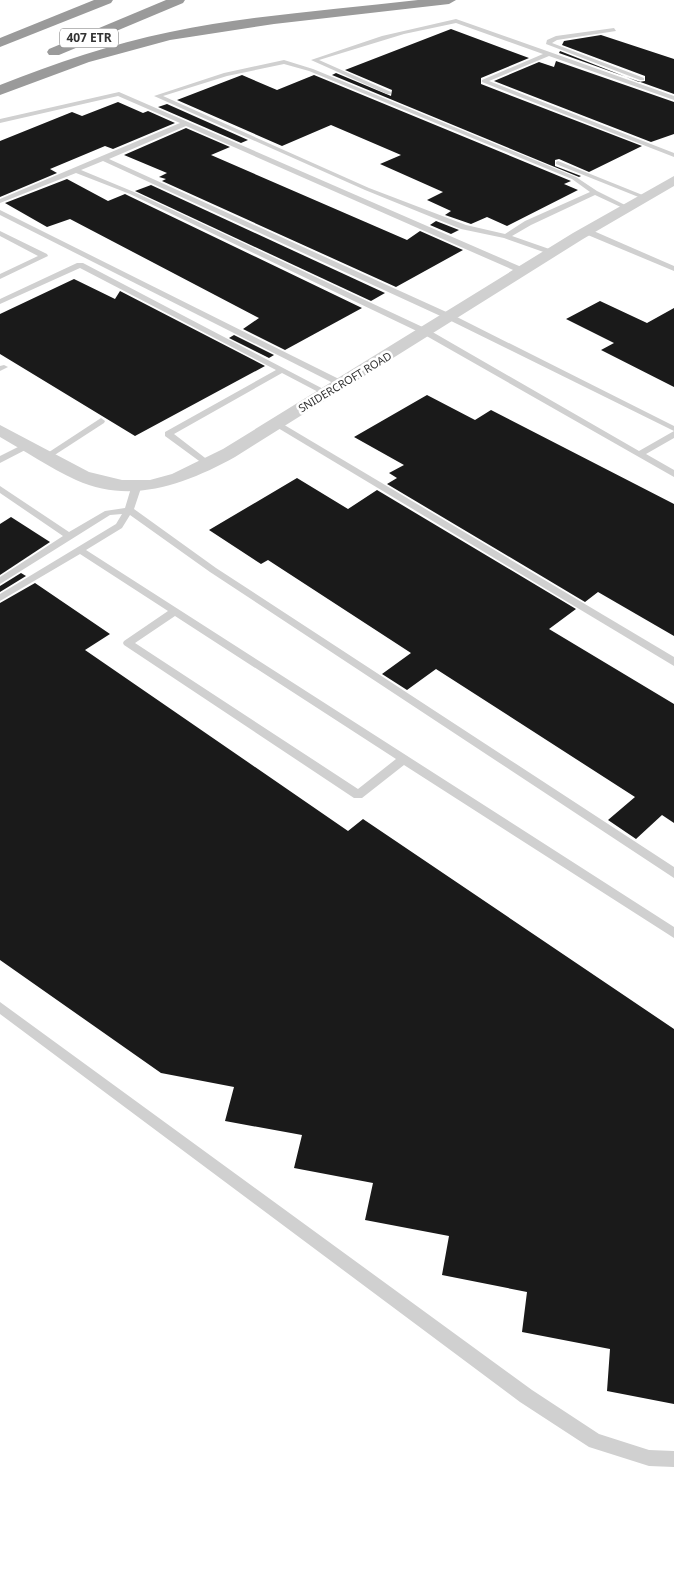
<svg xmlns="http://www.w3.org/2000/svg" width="674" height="1583" font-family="'Noto Sans',sans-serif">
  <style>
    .building { fill: #1a1a1a }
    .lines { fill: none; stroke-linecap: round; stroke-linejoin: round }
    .lane { fill: #d0d0d0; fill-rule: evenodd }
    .street { fill: #d0d0d0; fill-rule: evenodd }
    .highway { fill: #9a9a9a; fill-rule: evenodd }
    .labels { text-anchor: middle; stroke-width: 5; stroke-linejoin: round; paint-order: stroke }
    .far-street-label { font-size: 11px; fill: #333; stroke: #fff }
    .shield { fill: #fff; stroke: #707070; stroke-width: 1 }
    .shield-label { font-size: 12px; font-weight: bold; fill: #333 }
  </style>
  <rect width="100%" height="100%" fill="#fff"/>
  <g class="building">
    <polygon points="451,29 529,58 481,78 481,84 642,146 589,172 559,159 555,160 555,166 581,176 579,177 332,75 336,73 391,96 392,90 345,70"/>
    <polygon points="601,35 674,59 674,94 559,53 560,51 639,82 645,81 645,76 562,45 564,41"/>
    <polygon points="556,61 674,102 674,134 651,142 494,81 539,62 554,67"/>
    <polygon points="242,75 277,90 314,75 571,181 564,184 578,190 507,226 487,217 471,224 445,215 451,211 427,200 443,192 380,164 401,155 331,125 282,146 177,100"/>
    <polygon points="118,102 143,113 148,111 175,123 113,149 105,146 50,169 57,173 0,197 0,141 72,112 82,116"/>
    <polygon points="167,104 248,140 241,143 158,107"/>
    <polygon points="186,128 230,147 211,155 407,240 420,231 463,250 396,287 162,181 166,179 159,177 167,173 124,155"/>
    <polygon points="67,179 108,201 125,194 129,196 362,308 285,350 243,329 259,318 70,219 47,227 5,203"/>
    <polygon points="151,185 385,293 371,301 135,191"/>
    <polygon points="436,221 459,230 451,234 430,225"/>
    <polygon points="74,279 115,299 120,291 265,366 135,436 0,354 0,314"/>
    <polygon points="600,301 647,323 674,308 674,387 601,350 614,343 566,319"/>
    <polygon points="234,335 274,355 269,358 229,338"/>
    <polygon points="427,395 475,420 491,410 674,504 674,636 598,592 585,602 387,484 397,478 389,473 404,465 354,437"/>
    <polygon points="297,478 348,509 377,490 576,609 549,629 674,704 674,823 662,815 636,839 608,820 635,797 436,669 407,690 382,674 411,653 268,560 261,564 209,530"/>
    <polygon points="11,517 50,542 0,575 0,524"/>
    <polygon points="21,573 26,576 0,592 0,586"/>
    <polygon points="35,583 110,634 85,650 348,831 363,819 674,1029 674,1404 607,1391 610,1349 522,1332 527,1292 442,1275 449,1236 365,1220 373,1183 294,1168 302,1135 225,1121 234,1087 161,1073 0,960 0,603"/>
  </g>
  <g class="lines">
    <g class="lane">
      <polygon points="456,19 674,96 674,100 549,56 489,81 674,153 674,157 482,82 482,80 543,54 456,23 404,34 319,60 391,92 391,94 387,94 311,60 382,36"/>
      <polygon points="614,28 616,31 557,40 552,43 644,78 644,80 640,80 546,44 547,40 556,36"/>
      <path d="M284,60L313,69L576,177L597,191L631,208L625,209L595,195L531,225L512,236L555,251V255H552L504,238L461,229L365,190L154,96L224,73ZM284,64L309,71L572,179L590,192L525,221L505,234L466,225L369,188L163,96L227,76Z"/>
      <path d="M119,92L526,269V273H520L186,126L109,159L453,315L674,426V438L646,454L674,470V477L423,334L130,194L76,173L0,203V199L180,123L118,96L0,123V119ZM103,161L447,319L674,431L639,451L429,330L134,192L81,170Z"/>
      <polygon points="558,161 645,196 646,197 641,198 556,164 556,162"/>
      <polygon points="0,210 345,382 346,384 345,386 339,386 0,215"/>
      <polygon points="583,229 589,229 674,266 674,271 583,233"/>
      <polygon points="0,231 47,254 48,256 0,279 0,274 38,256 0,236"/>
      <polygon points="77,263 83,263 331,393 327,396 324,395 282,373 174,434 213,464 209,467 206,466 165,436 165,432 276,370 80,268 0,304 0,299"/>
      <polygon points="4,365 8,367 0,371 0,366"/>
      <polygon points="101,418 105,421 104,423 50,458 47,459 43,456"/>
      <polygon points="276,420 674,657 674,666 273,425 273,421"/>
      <polygon points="28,442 32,445 31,447 0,463 0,456"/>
      <path d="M136,485L141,488L134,509L216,568L674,867V878L210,572L130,515L122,528L86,550L674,927V938L404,765L362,798H354L124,645L123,643L124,641L168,611L80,554L0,601V594L116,524L122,514L110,515L0,584V577L63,536L0,493V486L69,532L105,511L125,508L131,488ZM175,616L396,759L358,789L135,643Z"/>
      <polygon points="0,1002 532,1390 599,1434 649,1450 674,1451 674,1467 649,1466 589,1447 520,1402 0,1014"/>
    </g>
    <path class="street" d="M674,176V186L583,239L235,457C186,484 131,505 76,480C50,468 25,451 0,437V425L89,472L122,480H150L172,474L223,449L573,233Z"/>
    <g class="highway">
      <polygon points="94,0 113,0 111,3 0,47 0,38"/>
      <polygon points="166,0 185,0 183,3 59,55 49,55 47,52 49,49"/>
      <path d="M418,0H456L449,4L274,24L170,40L89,62L0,95V85C55,63 112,44 170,32C251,15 335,10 418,0Z"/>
    </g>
  </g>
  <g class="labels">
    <g class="far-street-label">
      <text transform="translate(345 382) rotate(-31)" y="4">SNIDERCROFT ROAD</text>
    </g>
    <rect class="shield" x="60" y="28.5" width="58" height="19" rx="4"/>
    <g class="shield-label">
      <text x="89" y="42">407 ETR</text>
    </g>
  </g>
</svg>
